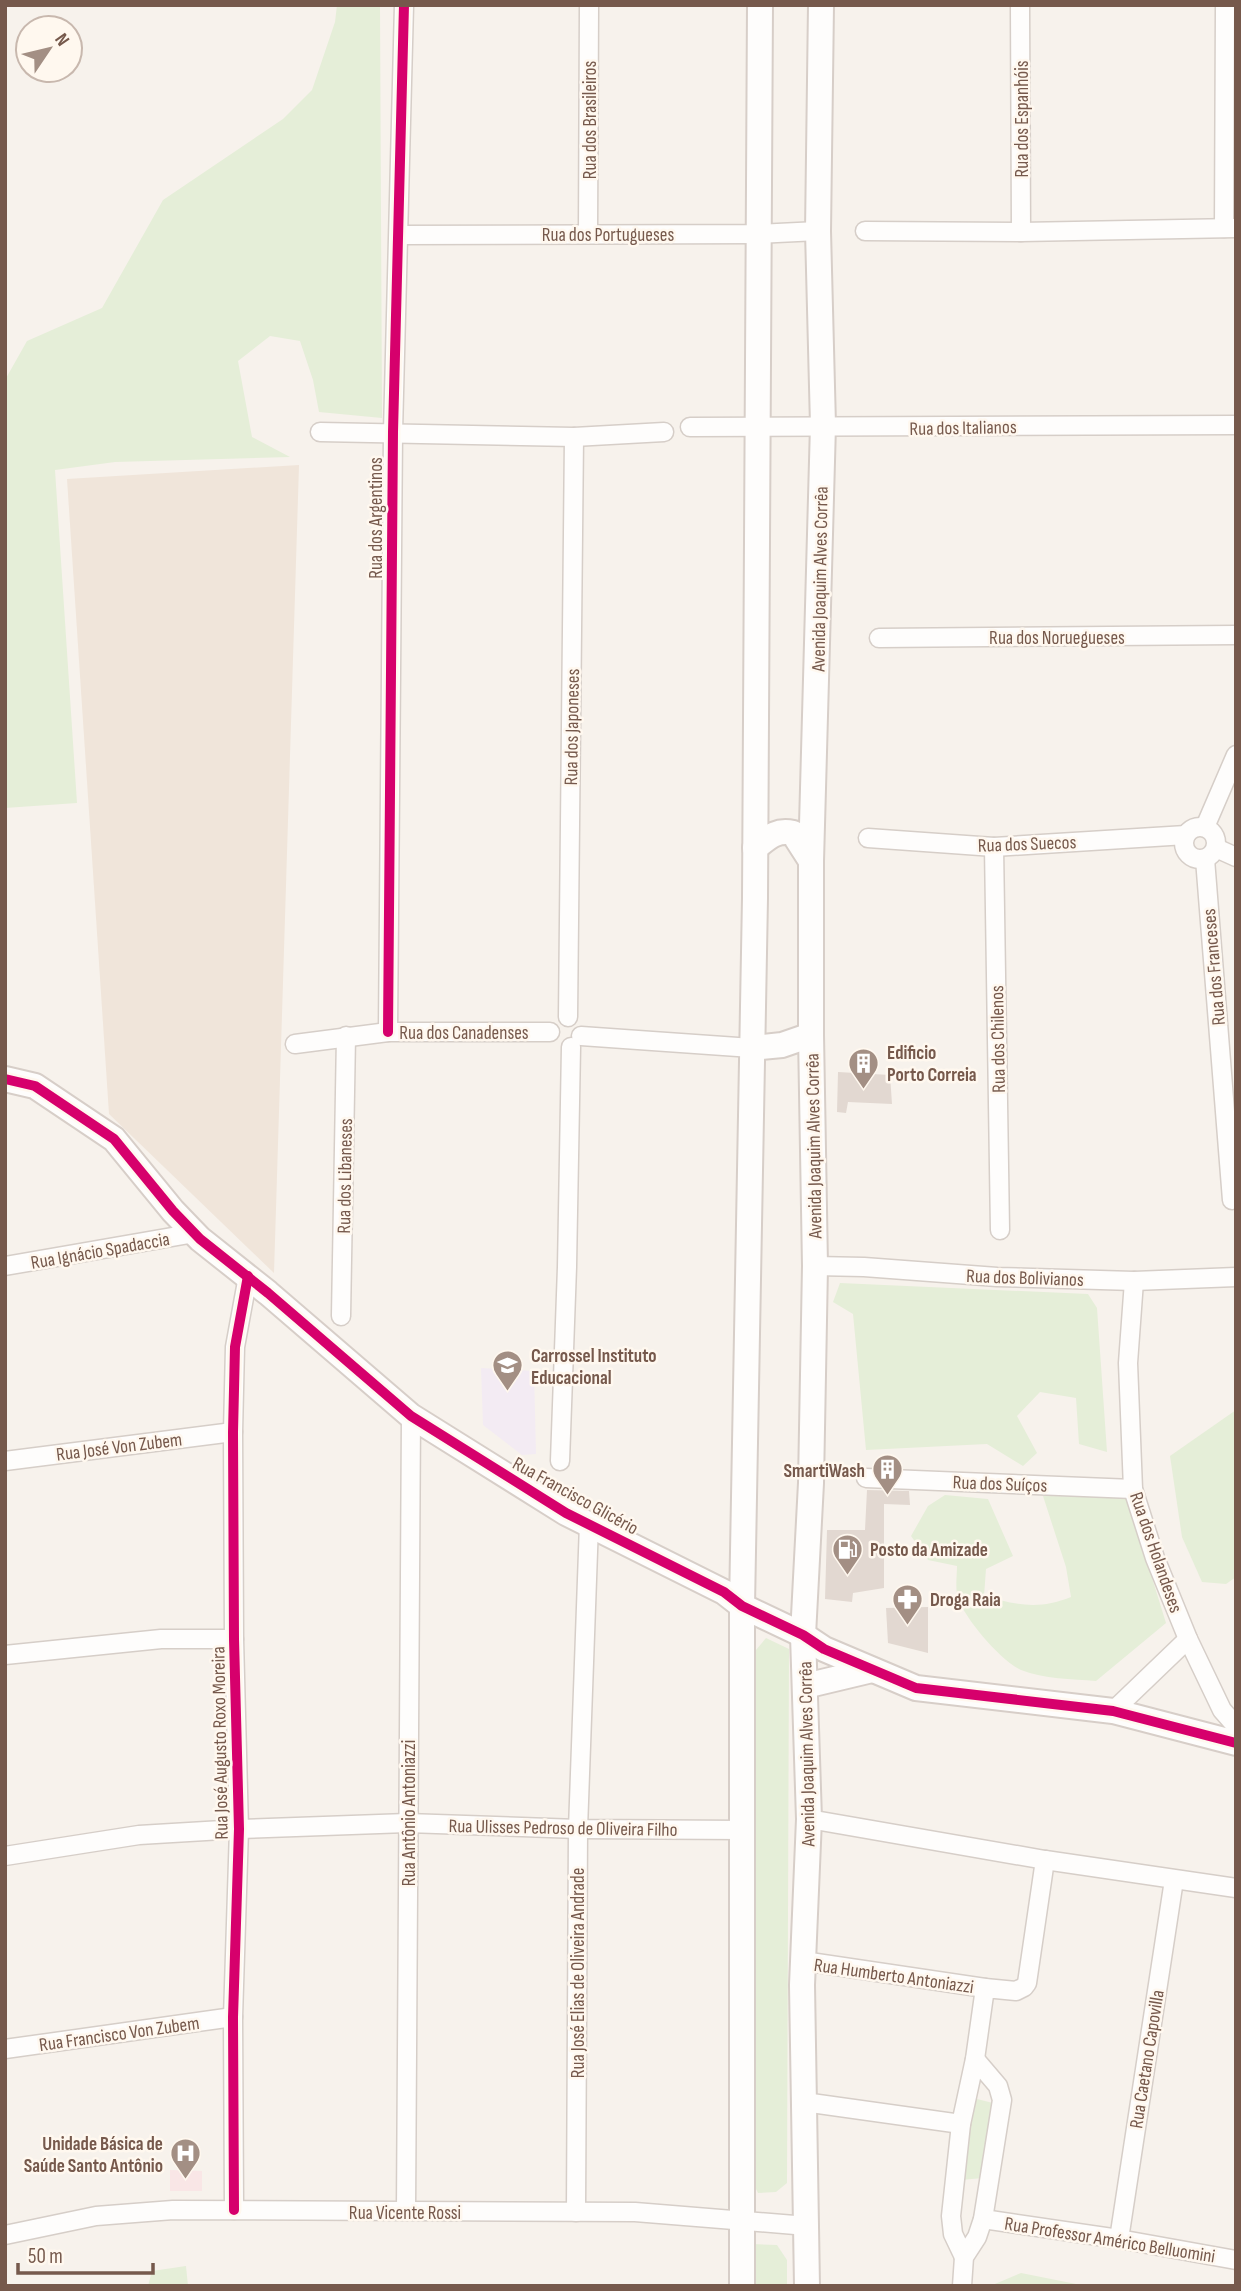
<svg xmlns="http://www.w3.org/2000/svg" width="1241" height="2291" font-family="'Sofia Sans Condensed',sans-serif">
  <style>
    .residential { fill: #f0e5da }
    .education { fill: #f3ebf3 }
    .medical { fill: #f9e6e6 }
    .green { fill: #e5eed8 }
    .building { fill: #e2d8d1 }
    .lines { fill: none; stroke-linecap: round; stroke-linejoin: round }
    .street-casing { stroke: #d6cec8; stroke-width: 21 }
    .secondary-casing { stroke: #d7cec8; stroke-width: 28 }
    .street { stroke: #fefdfc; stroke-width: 18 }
    .secondary { stroke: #fefdfc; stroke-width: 24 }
    .cycleway-casing { stroke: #fff8ef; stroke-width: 15 }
    .cycleway { stroke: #d6006c; stroke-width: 10 }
    .labels { text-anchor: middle; stroke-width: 5; stroke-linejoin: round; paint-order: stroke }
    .street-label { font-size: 19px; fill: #76594c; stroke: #fff8ef }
    .poi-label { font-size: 19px; font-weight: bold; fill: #76594c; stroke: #fff8ef; text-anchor: start }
  </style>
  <rect width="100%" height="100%" fill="#f7f2ec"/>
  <polygon class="residential" points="299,465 274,1273 109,1114 67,479"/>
  <polygon class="education" points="481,1368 534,1371 536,1454 522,1455 483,1425"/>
  <polygon class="medical" points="170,2170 202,2171 202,2191 170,2191"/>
  <g class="green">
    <polygon points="337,5 380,5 382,418 319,412 313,380 300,341 270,336 238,361 252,437 290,457 115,462 55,470 77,803 5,808 5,380 27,341 102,308 163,200 283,119 312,90 335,22"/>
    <polygon points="840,1283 1088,1294 1097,1308 1107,1452 1079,1444 1076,1398 1040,1392 1017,1416 1037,1453 1023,1466 987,1444 866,1450 853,1314 833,1302"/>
    <polygon points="1236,1410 1236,1577 1226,1584 1202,1582 1182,1537 1170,1456"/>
    <path d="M945,1495L988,1499L1013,1556L986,1569L984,1596C1017,1605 1039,1610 1071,1597L1066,1567L1043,1496L1127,1497L1166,1623L1096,1681C1072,1679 1044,1679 1021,1670C1001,1661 965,1619 958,1598C955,1589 957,1575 957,1566L928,1560L911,1536L928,1506Z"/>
    <polygon points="766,1638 789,1649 787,2183 776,2192 758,2193 753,2183 753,1665 756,1650"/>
    <polygon points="973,2098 993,2103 983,2178 961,2180"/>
    <polygon points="752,2244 777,2245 787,2260 787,2286 753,2286"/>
    <polygon points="186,2266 188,2286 148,2286 152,2271"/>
    <polygon points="1021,2273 1086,2286 990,2286"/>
  </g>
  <g class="building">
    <polygon points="838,1072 890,1075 892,1104 848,1102 846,1113 837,1112"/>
    <polygon points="867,1490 909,1491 910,1505 884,1504 884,1588 853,1593 852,1602 825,1599 827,1530 865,1530"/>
    <polygon points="928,1607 928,1653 888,1643 886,1608"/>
  </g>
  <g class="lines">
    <defs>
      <g id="street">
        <polyline points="1020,5 1021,232"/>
        <polyline points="1224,228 1225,5"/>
        <polyline points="865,231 1021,232 1236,228"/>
        <polyline points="588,234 589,5"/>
        <polyline points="399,235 759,234 818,231"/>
        <polyline points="690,427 1236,425"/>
        <polyline points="320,432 574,437 664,432"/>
        <polyline points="879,638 1236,635"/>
        <circle cx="1200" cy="843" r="16"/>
        <polyline points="1205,827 1236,755"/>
        <polyline points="868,838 994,847 1186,835"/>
        <polyline points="994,847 1000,1230"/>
        <polyline points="1216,848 1236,857"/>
        <polyline points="1205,859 1232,1200"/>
        <polyline points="568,1017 574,437"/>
        <polyline points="388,1032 393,432 404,5"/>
        <polyline points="581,1036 752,1048"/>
        <polyline points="295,1044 388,1032 550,1032"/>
        <polyline points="5,1266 195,1233"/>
        <polyline points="815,1266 864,1267 997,1277 1134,1281 1236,1277"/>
        <polyline points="1134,1281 1128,1363 1133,1489 1155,1558 1188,1639 1222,1710 1236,1726"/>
        <polyline points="341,1316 346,1036"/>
        <polyline points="5,1461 233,1432"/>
        <polyline points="560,1461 567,1267 571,1047"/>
        <polyline points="866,1478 1133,1489"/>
        <polyline points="5,1655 161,1639 234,1639"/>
        <polyline points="1113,1711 1188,1639"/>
        <polyline points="809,1819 1045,1860 1236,1888"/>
        <polyline points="5,1856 139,1835 239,1829 407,1823 578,1829 744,1830"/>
        <polyline points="803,1961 985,1988"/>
        <polyline points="5,2049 233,2017"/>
        <polyline points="804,2102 961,2124"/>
        <polyline points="234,2210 233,2017 239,1829 234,1639 233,1432 235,1347 248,1276"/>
        <polyline points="406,2211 411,1416"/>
        <polyline points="576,2212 578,1829 589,1524"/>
        <polyline points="983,2219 1119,2239 1236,2260"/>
        <polyline points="5,2235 96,2216 173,2210 635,2212 807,2226"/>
        <polyline points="1119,2239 1174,1880"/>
        <polyline points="964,2257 953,2234 951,2216 961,2124 975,2059 985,1988 1016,1991 1024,1987 1027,1983 1045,1860"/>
        <polyline points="962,2286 964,2257 977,2237 983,2219 1002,2100 998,2086 975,2059"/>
      </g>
      <g id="secondary">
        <path d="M755,848C768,838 776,829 793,833L811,861"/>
        <polyline points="752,1048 782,1045 811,1035"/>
        <polyline points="5,1079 35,1086 114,1139 173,1211 200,1239 268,1293 411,1416 566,1513 724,1592 742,1606 803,1635 824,1649 916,1688 1113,1711 1236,1743"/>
        <polyline points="805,1686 872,1670"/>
        <polyline points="742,2286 742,1606 755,898 760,5"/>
        <polyline points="807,2286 802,1985 809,1819 803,1635 811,1483 815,1266 811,1035 811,861 823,425 818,231 821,5"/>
      </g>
    </defs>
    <use href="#street" class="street-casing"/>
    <use href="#secondary" class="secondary-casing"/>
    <use href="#street" class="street"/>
    <use href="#secondary" class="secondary"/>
    <defs>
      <g id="cycleway">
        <polyline points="388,1032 393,432 404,5"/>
        <polyline points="5,1079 35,1086 114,1139 173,1211 200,1239 268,1293 411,1416 566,1513 724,1592 742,1606 803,1635 824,1649 916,1688 1113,1711 1236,1743"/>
        <polyline points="234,2210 233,2017 239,1829 234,1639 233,1432 235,1347 248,1276"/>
      </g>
    </defs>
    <use href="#cycleway" class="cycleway-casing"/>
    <use href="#cycleway" class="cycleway"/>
  </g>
  <defs>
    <symbol id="building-pin" viewBox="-11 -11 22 30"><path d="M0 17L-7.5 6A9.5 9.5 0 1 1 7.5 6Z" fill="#a38f84" stroke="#fff8ef"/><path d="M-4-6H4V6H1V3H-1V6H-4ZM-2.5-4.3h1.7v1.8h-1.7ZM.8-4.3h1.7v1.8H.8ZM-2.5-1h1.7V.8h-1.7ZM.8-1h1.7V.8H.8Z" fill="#fff"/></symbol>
    <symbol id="school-pin" viewBox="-11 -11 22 30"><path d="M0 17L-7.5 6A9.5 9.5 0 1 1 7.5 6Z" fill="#a38f84" stroke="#fff8ef"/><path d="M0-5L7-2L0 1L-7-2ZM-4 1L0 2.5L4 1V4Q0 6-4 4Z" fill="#fff"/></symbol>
    <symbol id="fuel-pin" viewBox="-11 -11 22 30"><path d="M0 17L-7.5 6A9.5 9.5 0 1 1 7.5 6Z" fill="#a38f84" stroke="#fff8ef"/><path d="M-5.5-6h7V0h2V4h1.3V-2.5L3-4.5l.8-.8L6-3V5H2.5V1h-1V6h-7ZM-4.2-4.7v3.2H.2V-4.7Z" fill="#fff"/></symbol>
    <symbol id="pharmacy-pin" viewBox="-11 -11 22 30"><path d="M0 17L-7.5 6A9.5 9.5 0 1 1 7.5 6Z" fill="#a38f84" stroke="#fff8ef"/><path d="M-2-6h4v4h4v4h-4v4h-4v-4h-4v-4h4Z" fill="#fff"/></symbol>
    <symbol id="hospital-pin" viewBox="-11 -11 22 30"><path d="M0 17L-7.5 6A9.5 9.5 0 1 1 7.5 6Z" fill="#a38f84" stroke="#fff8ef"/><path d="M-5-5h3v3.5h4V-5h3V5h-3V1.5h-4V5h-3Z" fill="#fff"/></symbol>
  </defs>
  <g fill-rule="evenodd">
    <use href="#building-pin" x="846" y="1046" width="35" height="47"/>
    <use href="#school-pin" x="490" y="1348" width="35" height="47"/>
    <use href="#building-pin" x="870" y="1452" width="35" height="47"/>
    <use href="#fuel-pin" x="830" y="1532" width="35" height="47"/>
    <use href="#pharmacy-pin" x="890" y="1582" width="35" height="47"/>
    <use href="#hospital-pin" x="168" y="2136" width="35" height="47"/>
  </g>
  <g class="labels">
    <g class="street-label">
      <text transform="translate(1021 119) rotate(-90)" y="7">Rua dos Espanhóis</text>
      <text transform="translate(589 120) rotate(-90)" y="7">Rua dos Brasileiros</text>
      <text x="608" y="241">Rua dos Portugueses</text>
      <text transform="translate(963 427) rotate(-1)" y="7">Rua dos Italianos</text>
      <text transform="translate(375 518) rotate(-90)" y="7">Rua dos Argentinos</text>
      <text transform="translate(819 579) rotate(-89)" y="7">Avenida Joaquim Alves Corrêa</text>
      <text x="1057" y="644">Rua dos Noruegueses</text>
      <text transform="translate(571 727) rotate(-89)" y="7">Rua dos Japoneses</text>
      <text transform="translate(1027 843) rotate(-2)" y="7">Rua dos Suecos</text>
      <text transform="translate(1213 967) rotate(-95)" y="7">Rua dos Franceses</text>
      <text x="464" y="1039">Rua dos Canadenses</text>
      <text transform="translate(997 1039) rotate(-91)" y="7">Rua dos Chilenos</text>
      <text transform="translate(813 1146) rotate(-91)" y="7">Avenida Joaquim Alves Corrêa</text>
      <text transform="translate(344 1176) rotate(-89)" y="7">Rua dos Libaneses</text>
      <text transform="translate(100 1250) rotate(-10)" y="7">Rua Ignácio Spadaccia</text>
      <text transform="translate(1025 1277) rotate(2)" y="7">Rua dos Bolivianos</text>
      <text transform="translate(119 1446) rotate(-7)" y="7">Rua José Von Zubem</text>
      <text transform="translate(1000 1483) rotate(2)" y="7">Rua dos Suíços</text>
      <text transform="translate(576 1495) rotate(29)" y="7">Rua Francisco Glicério</text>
      <text transform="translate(1157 1552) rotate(71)" y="7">Rua dos Holandeses</text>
      <text transform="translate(219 1743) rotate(-91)" y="7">Rua José Augusto Roxo Moreira</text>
      <text transform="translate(806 1754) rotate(-91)" y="7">Avenida Joaquim Alves Corrêa</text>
      <text transform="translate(408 1813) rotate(-90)" y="7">Rua Antônio Antoniazzi</text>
      <text transform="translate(563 1827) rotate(1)" y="7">Rua Ulisses Pedroso de Oliveira Filho</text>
      <text transform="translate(577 1973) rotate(-90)" y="7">Rua José Elias de Oliveira Andrade</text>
      <text transform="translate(894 1975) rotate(8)" y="7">Rua Humberto Antoniazzi</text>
      <text transform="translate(119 2033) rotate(-8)" y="7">Rua Francisco Von Zubem</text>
      <text transform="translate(1146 2059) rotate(-81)" y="7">Rua Caetano Capovilla</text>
      <text x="405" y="2219">Rua Vicente Rossi</text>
      <text transform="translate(1110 2239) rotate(9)" y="7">Rua Professor Américo Belluomini</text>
    </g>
    <g class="poi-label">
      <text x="887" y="1059">Edificio<tspan x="887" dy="22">Porto Correia</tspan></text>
      <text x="531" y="1362">Carrossel Instituto<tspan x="531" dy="22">Educacional</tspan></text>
      <text x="865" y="1477" text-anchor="end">SmartiWash</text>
      <text x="870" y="1556">Posto da Amizade</text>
      <text x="930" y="1606">Droga Raia</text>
      <text x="163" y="2150" text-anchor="end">Unidade Básica de<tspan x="163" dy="22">Saúde Santo Antônio</tspan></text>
    </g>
  </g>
  <rect width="1241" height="2291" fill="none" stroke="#76594c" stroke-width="14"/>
  <g transform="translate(49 49) rotate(55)"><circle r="33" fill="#fff8ef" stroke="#c8b8ae" stroke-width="2"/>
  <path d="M0-5L12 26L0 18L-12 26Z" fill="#a38f84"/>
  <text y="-10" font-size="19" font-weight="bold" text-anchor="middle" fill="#76594c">N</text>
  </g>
  <path d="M18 2263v10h135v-10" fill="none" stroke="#76594c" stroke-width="3.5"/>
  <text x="28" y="2263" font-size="21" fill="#76594c" stroke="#fff8ef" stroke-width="5" paint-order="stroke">50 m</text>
</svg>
